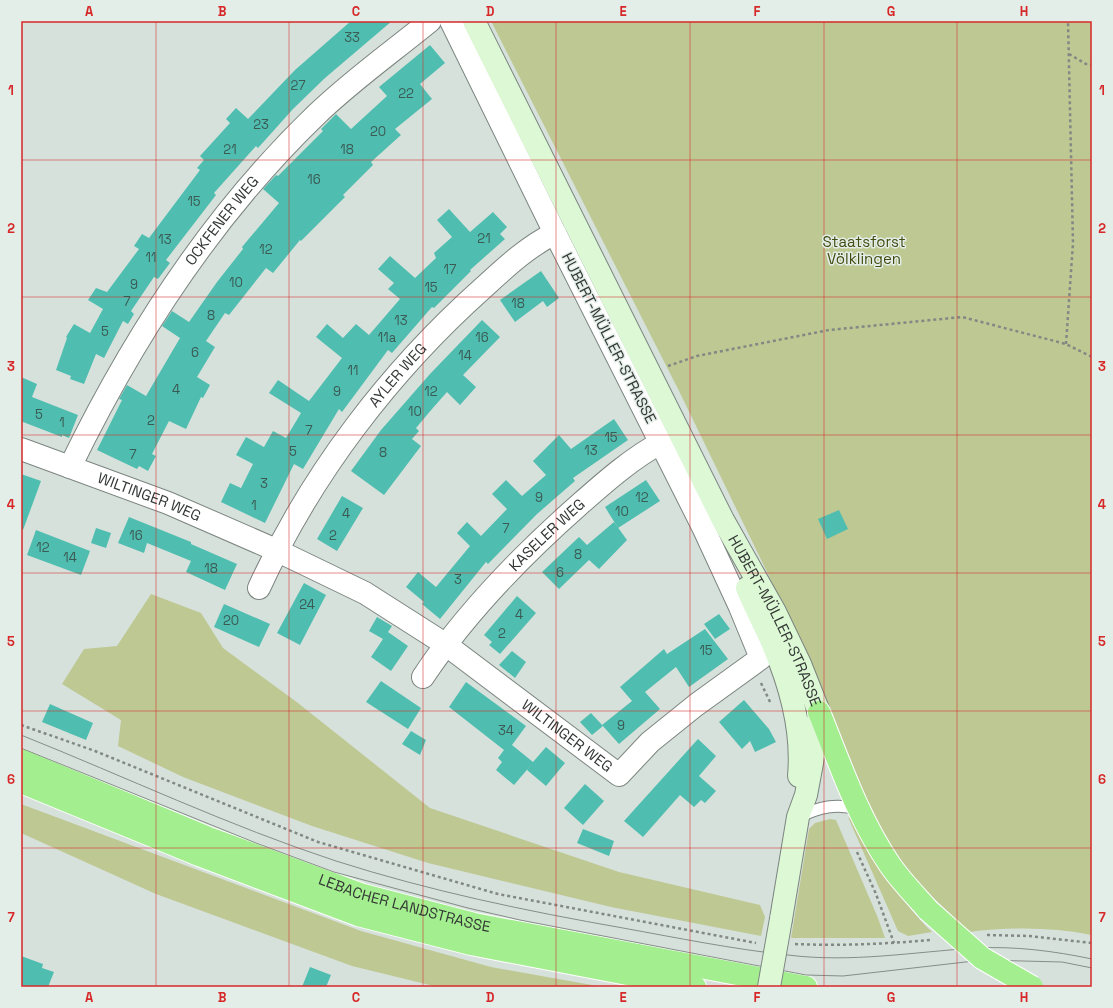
<svg xmlns="http://www.w3.org/2000/svg" width="1113" height="1008" font-family="'Space Grotesk',sans-serif">
  <style>
    .green { fill: #bec893 }
    .building { fill: #4fbeb0 }
    .lines { fill: none; stroke-linecap: round; stroke-linejoin: round }
    .service-casing { stroke: #7c8580; stroke-width: 13 }
    .minor-casing { stroke: #7c8580; stroke-width: 24 }
    .secondary-casing { stroke: #7c8580; stroke-width: 24 }
    .trunk-casing { stroke: #fff; stroke-width: 24 }
    .path { stroke: #828984; stroke-width: 2.5; stroke-dasharray: 3 3; stroke-linecap: butt }
    .service { stroke: #fff; stroke-width: 11 }
    .minor { stroke: #fff; stroke-width: 22 }
    .secondary { stroke: #dcf8d5; stroke-width: 22 }
    .trunk { stroke: #a3ee8f; stroke-width: 22 }
    .tram { stroke: #868d88; stroke-width: 1 }
    .secondary-bridge-casing { stroke: #7c8580; stroke-width: 24; stroke-linecap: butt }
    .trunk-bridge-casing { stroke: #fff; stroke-width: 24; stroke-linecap: butt }
    .secondary-bridge { stroke: #dcf8d5; stroke-width: 22 }
    .trunk-bridge { stroke: #a3ee8f; stroke-width: 22 }
    .grid { fill: none; stroke: #d62828; stroke-width: 1; stroke-opacity: 0.55 }
    .labels { text-anchor: middle; stroke-width: 3; stroke-linejoin: round; paint-order: stroke }
    .number-label { font-size: 13px; fill: #3b5a54 }
    .street-label { font-size: 15px; fill: #343835; stroke: #e4eee9 }
    .park-label { font-size: 15px; fill: #444c12; stroke: #e4eee9 }
    .neatline { fill: none; stroke: #d62828; stroke-width: 1.5 }
    .grid-label { font-size: 13px; text-anchor: middle; font-weight: bold; fill: #d62828 }
  </style>
  <rect width="100%" height="100%" fill="#d7e1db"/>
  <g class="green">
    <path d="M491,21H1092V935C1051,927 1010,927 969,932L916,881L892,850L873,815L820,686L768,574L679,391Z"/>
    <polygon points="151,594 201,613 223,648 298,703 430,808 619,872 760,905 765,917 761,936 611,907 428,863 312,826 183,777 118,746 121,720 62,684 84,649 117,646"/>
    <polygon points="21,804 361,931 491,967 603,987 438,987 352,966 156,894 21,833"/>
    <path d="M848,817L855,822C878,861 899,900 932,932L908,936L898,931Z"/>
    <polygon points="830,819 836,820 878,918 885,938 791,938 809,829 815,823"/>
  </g>
  <g class="building">
    <polygon points="351,21 392,21 325,78 293,109 258,148 256,146 214,193 216,195 166,260 170,263 158,279 154,277 131,311 130,310 134,314 128,324 123,321 104,358 96,354 84,384 70,379 71,376 56,370 67,338 66,337 74,324 90,333 103,309 88,300 96,288 107,292 139,249 134,246 142,234 149,238 200,170 197,168 204,160 200,156 230,123 226,119 236,108 248,119 295,70"/>
    <polygon points="430,45 445,63 420,84 432,99 395,129 401,135 371,162 373,165 343,195 345,197 301,241 300,240 273,273 266,268 229,315 225,313 206,341 215,347 197,377 210,385 203,398 201,397 186,429 169,421 152,454 156,456 148,471 139,466 137,469 97,450 122,400 119,399 127,385 146,396 180,338 162,326 172,311 189,322 217,282 243,249 242,247 279,203 263,189 276,175 278,176 323,131 321,129 336,114 351,129 387,96 379,87"/>
    <polygon points="449,209 470,232 493,212 507,227 500,234 505,239 470,270 471,271 434,308 432,307 392,353 388,350 342,412 339,409 303,469 294,464 265,523 221,502 230,483 241,488 253,464 236,455 246,437 264,447 273,431 286,438 301,413 269,393 278,380 309,401 342,358 316,337 327,324 343,338 356,324 369,335 400,299 388,289 394,283 378,269 390,256 415,278 436,258 434,253 452,237 437,220"/>
    <polygon points="541,271 559,298 547,307 543,301 515,322 500,300"/>
    <polygon points="482,320 500,337 463,375 476,387 460,405 447,392 432,409 416,428 419,431 412,439 421,446 384,495 351,471 381,430 430,374"/>
    <polygon points="21,377 37,384 32,397 78,415 69,438 62,435 62,437 23,422 21,423"/>
    <polygon points="614,419 628,440 573,478 575,481 537,514 488,564 486,562 440,619 422,604 424,602 406,587 418,572 436,587 470,546 457,533 467,522 481,536 507,509 492,494 506,480 522,496 546,475 533,461 559,435 571,449"/>
    <polygon points="21,474 41,481 23,530 21,529"/>
    <polygon points="646,480 660,501 618,528 605,507"/>
    <polygon points="342,496 363,508 337,551 317,539"/>
    <polygon points="839,510 848,529 827,539 818,519"/>
    <polygon points="129,517 191,542 191,544 237,564 225,590 186,572 191,561 147,543 144,553 118,543"/>
    <polygon points="614,522 627,540 599,569 589,560 559,589 542,572 579,537 587,545"/>
    <polygon points="96,528 111,533 106,548 91,543"/>
    <polygon points="36,530 90,551 81,575 27,555"/>
    <polygon points="304,583 326,595 300,645 277,633"/>
    <polygon points="517,596 536,613 500,654 489,645 492,642 484,635"/>
    <polygon points="224,604 270,624 259,647 214,627"/>
    <polygon points="719,614 730,629 715,639 704,624"/>
    <polygon points="377,617 392,626 386,635 388,632 408,646 391,671 371,657 383,639 369,631"/>
    <polygon points="705,629 728,659 689,687 676,667 645,692 660,709 619,744 602,725 632,701 620,687 664,649 667,654"/>
    <polygon points="512,651 526,662 515,678 499,665"/>
    <polygon points="381,681 421,708 408,729 366,702"/>
    <polygon points="466,682 526,726 512,745 533,762 546,747 565,763 546,786 527,770 531,765 514,785 496,770 502,762 498,758 504,750 449,707"/>
    <polygon points="744,700 769,729 776,742 755,752 750,741 742,749 719,722"/>
    <polygon points="50,704 93,723 86,740 42,722"/>
    <polygon points="591,713 603,726 592,735 580,722"/>
    <polygon points="411,731 426,740 420,755 402,744"/>
    <polygon points="698,739 716,756 699,776 716,791 705,803 701,800 694,807 680,795 643,837 624,821"/>
    <polygon points="585,784 604,801 583,825 564,808"/>
    <polygon points="583,829 614,841 609,856 577,843"/>
    <polygon points="21,956 43,964 42,968 54,972 48,987 21,987"/>
    <polygon points="310,967 331,975 326,987 302,987"/>
  </g>
  <g class="lines">
    <defs>
      <path id="service" d="M799,817C819,807 836,803 858,809"/>
      <g id="minor">
        <path id="s1" d="M21,449L168,503L276,550L365,593L445,644L619,775L650,742L696,705L761,658L740,607L703,527L555,233L451,21"/>
        <path id="s2" d="M70,467C133,337 211,216 316,115C351,81 392,52 430,21"/>
        <path id="s3" d="M259,588C311,474 390,371 483,288C506,267 527,247 555,233"/>
        <path id="s4" d="M423,677C466,612 521,556 580,504C605,482 632,458 662,442"/>
      </g>
      <g id="secondary">
        <path id="s5" d="M474,21L723,520L775,612L800,664L819,712L812,763L806,795L798,817L781,919"/>
        <path d="M747,588C755,608 766,627 774,647C791,687 803,732 799,776"/>
      </g>
      <g id="trunk">
        <path d="M819,712C840,764 858,818 890,865C901,881 915,895 928,910"/>
        <path id="s6" d="M21,760L206,837L363,895L474,924L806,987"/>
        <polyline points="21,782 199,855 358,915 471,944 695,987"/>
      </g>
    </defs>
    <use href="#service" class="service-casing"/>
    <use href="#minor" class="minor-casing"/>
    <use href="#secondary" class="secondary-casing"/>
    <use href="#trunk" class="trunk-casing"/>
    <g class="path">
      <polyline points="1069,54 1086,64 1092,65"/>
      <polyline points="1066,344 1073,243 1068,21"/>
      <polyline points="668,366 697,356 829,330 962,317 1066,344 1092,357"/>
      <polyline points="761,683 771,704"/>
      <polyline points="21,725 95,751 318,842 498,894 756,943"/>
      <polyline points="857,852 876,894 894,943"/>
      <polyline points="987,935 1029,936 1092,943"/>
      <path d="M795,944C840,946 885,944 930,940"/>
    </g>
    <use href="#service" class="service"/>
    <use href="#minor" class="minor"/>
    <use href="#secondary" class="secondary"/>
    <use href="#trunk" class="trunk"/>
    <g class="tram">
      <path d="M21,735C126,777 229,826 336,861C430,891 526,911 623,928C678,938 732,949 788,955C851,963 913,952 976,948C1015,946 1054,951 1092,959"/>
      <polyline points="21,748 256,843 334,872 468,908 520,920 806,975 843,976 983,960 1062,962 1092,968"/>
    </g>
    <defs>
      <polyline id="secondary-bridge" points="769,987 781,919"/>
      <polyline id="trunk-bridge" points="928,910 982,958 1032,987"/>
    </defs>
    <use href="#secondary-bridge" class="secondary-bridge-casing"/>
    <use href="#trunk-bridge" class="trunk-bridge-casing"/>
    <use href="#secondary-bridge" class="secondary-bridge"/>
    <use href="#trunk-bridge" class="trunk-bridge"/>
  </g>
  <path class="grid" d="M156,21V987M289,21V987M423,21V987M556,21V987M690,21V987M824,21V987M957,21V987M21,160H1092M21,297H1092M21,435H1092M21,573H1092M21,711H1092M21,848H1092"/>
  <g class="labels">
    <g class="number-label">
      <text x="352" y="42">33</text>
      <text x="298" y="90">27</text>
      <text x="406" y="98">22</text>
      <text x="261" y="129">23</text>
      <text x="378" y="136">20</text>
      <text x="230" y="154">21</text>
      <text x="347" y="154">18</text>
      <text x="314" y="184">16</text>
      <text x="194" y="206">15</text>
      <text x="484" y="243">21</text>
      <text x="165" y="244">13</text>
      <text x="266" y="254">12</text>
      <text x="151" y="262">11</text>
      <text x="450" y="274">17</text>
      <text x="236" y="287">10</text>
      <text x="134" y="289">9</text>
      <text x="431" y="292">15</text>
      <text x="127" y="306">7</text>
      <text x="518" y="308">18</text>
      <text x="211" y="320">8</text>
      <text x="401" y="325">13</text>
      <text x="105" y="336">5</text>
      <text x="387" y="342">11a</text>
      <text x="482" y="342">16</text>
      <text x="195" y="357">6</text>
      <text x="465" y="360">14</text>
      <text x="353" y="375">11</text>
      <text x="176" y="394">4</text>
      <text x="337" y="396">9</text>
      <text x="431" y="396">12</text>
      <text x="415" y="416">10</text>
      <text x="39" y="419">5</text>
      <text x="151" y="425">2</text>
      <text x="62" y="427">1</text>
      <text x="309" y="435">7</text>
      <text x="611" y="442">15</text>
      <text x="591" y="455">13</text>
      <text x="293" y="456">5</text>
      <text x="383" y="457">8</text>
      <text x="133" y="459">7</text>
      <text x="264" y="488">3</text>
      <text x="539" y="502">9</text>
      <text x="642" y="502">12</text>
      <text x="254" y="510">1</text>
      <text x="622" y="516">10</text>
      <text x="346" y="518">4</text>
      <text x="506" y="533">7</text>
      <text x="136" y="540">16</text>
      <text x="333" y="540">2</text>
      <text x="43" y="552">12</text>
      <text x="578" y="559">8</text>
      <text x="70" y="562">14</text>
      <text x="211" y="573">18</text>
      <text x="560" y="577">6</text>
      <text x="458" y="584">3</text>
      <text x="307" y="609">24</text>
      <text x="519" y="619">4</text>
      <text x="231" y="625">20</text>
      <text x="502" y="638">2</text>
      <text x="706" y="655">15</text>
      <text x="621" y="730">9</text>
      <text x="506" y="735">34</text>
    </g>
    <g class="street-label">
      <text dy="5" stroke="none"><textPath href="#s2" startOffset="290">OCKFENER WEG</textPath></text>
      <text transform="translate(609 338) rotate(63)" y="5">HUBERT-MÜLLER-STRASSE</text>
      <text dy="5" stroke="none"><textPath href="#s3" startOffset="255">AYLER WEG</textPath></text>
      <text dy="5" stroke="none"><textPath href="#s1" startOffset="137">WILTINGER WEG</textPath></text>
      <text dy="5" stroke="none"><textPath href="#s4" startOffset="189">KASELER WEG</textPath></text>
      <text dy="5" stroke="none"><textPath href="#s5" startOffset="671">HUBERT-MÜLLER-STRASSE</textPath></text>
      <text dy="5" stroke="none"><textPath href="#s1" startOffset="621">WILTINGER WEG</textPath></text>
      <text dy="5" stroke="none"><textPath href="#s6" startOffset="410">LEBACHER LANDSTRASSE</textPath></text>
    </g>
    <g class="park-label">
      <text x="864" y="247">Staatsforst<tspan x="864" dy="17">Völklingen</tspan></text>
    </g>
  </g>
  <rect width="1113" height="1008" fill="none" stroke="#e4eee9" stroke-width="44"/>
  <rect x="22" y="22" width="1069" height="964" class="neatline"/>
  <g class="grid-label">
    <text x="89" y="16">A</text>
    <text x="222" y="16">B</text>
    <text x="356" y="16">C</text>
    <text x="490" y="16">D</text>
    <text x="623" y="16">E</text>
    <text x="757" y="16">F</text>
    <text x="891" y="16">G</text>
    <text x="1024" y="16">H</text>
    <text x="11" y="95">1</text>
    <text x="1102" y="95">1</text>
    <text x="11" y="233">2</text>
    <text x="1102" y="233">2</text>
    <text x="11" y="371">3</text>
    <text x="1102" y="371">3</text>
    <text x="11" y="509">4</text>
    <text x="1102" y="509">4</text>
    <text x="11" y="646">5</text>
    <text x="1102" y="646">5</text>
    <text x="11" y="784">6</text>
    <text x="1102" y="784">6</text>
    <text x="11" y="922">7</text>
    <text x="1102" y="922">7</text>
    <text x="89" y="1002">A</text>
    <text x="222" y="1002">B</text>
    <text x="356" y="1002">C</text>
    <text x="490" y="1002">D</text>
    <text x="623" y="1002">E</text>
    <text x="757" y="1002">F</text>
    <text x="891" y="1002">G</text>
    <text x="1024" y="1002">H</text>
  </g>
</svg>
